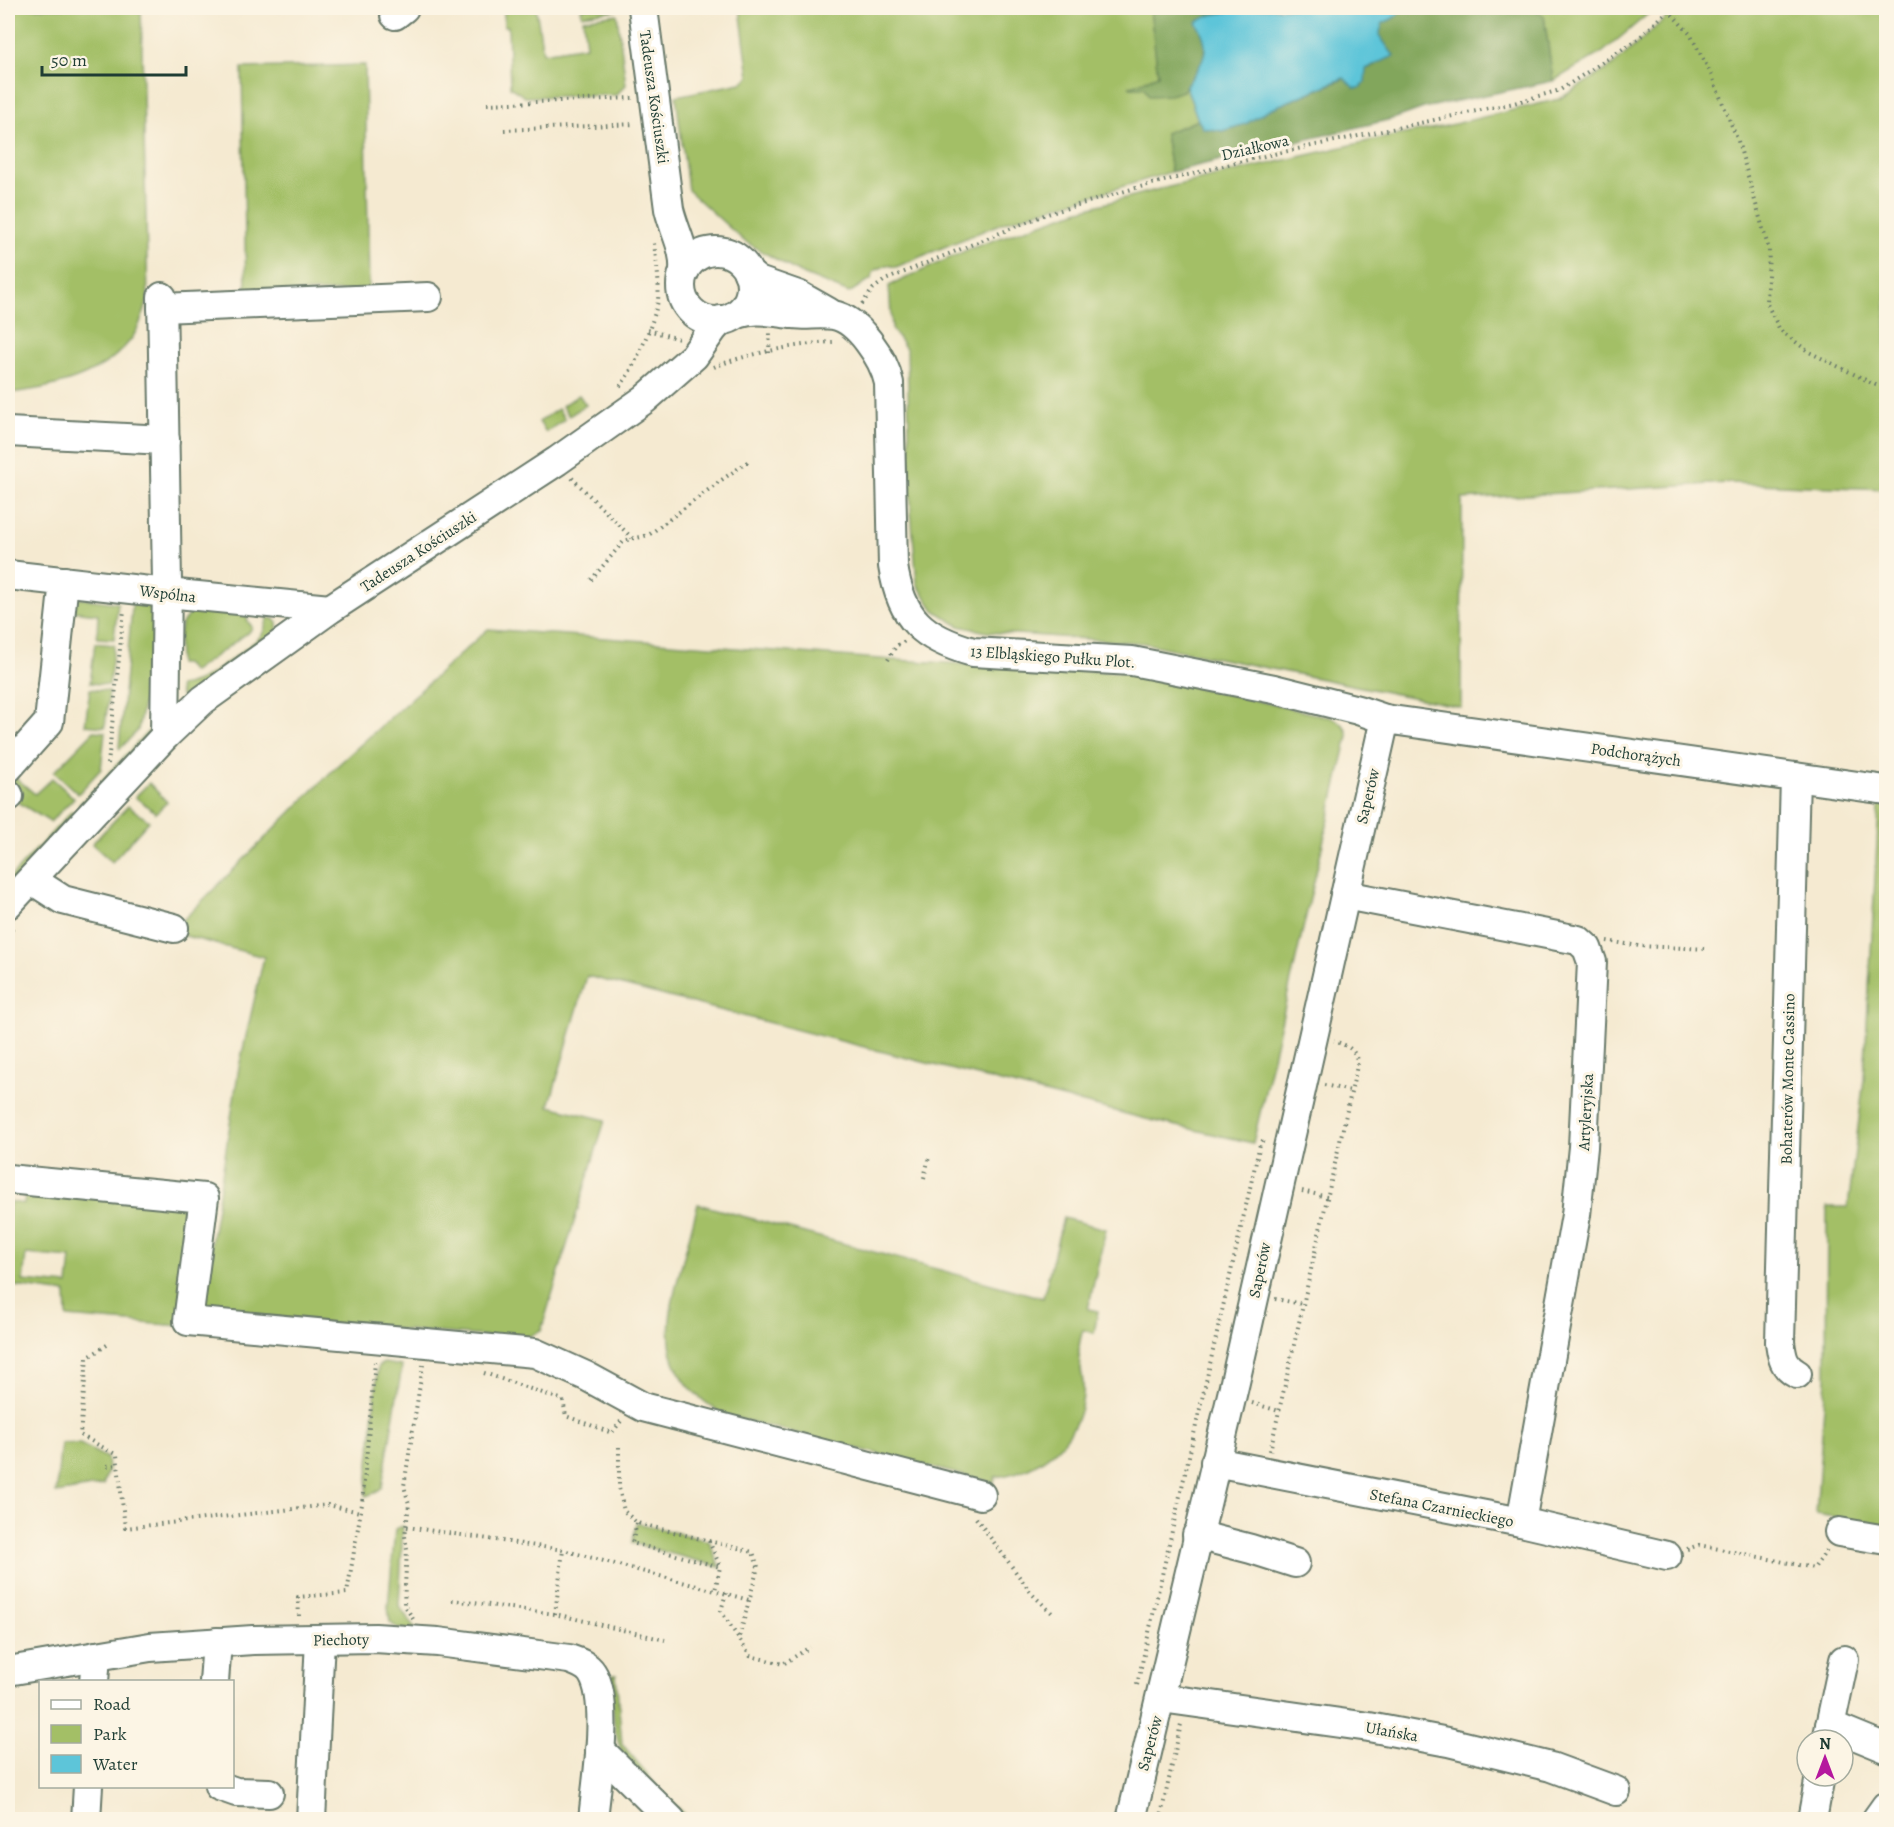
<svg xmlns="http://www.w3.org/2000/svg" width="1894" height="1827" font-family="Alegreya,serif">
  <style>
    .green { fill: #a3bf66; stroke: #617e4d; stroke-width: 1.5; fill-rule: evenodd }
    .forest { fill: #82a65b; stroke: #507248; stroke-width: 1.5 }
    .water { fill: #5dc5d9; stroke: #3e8186; stroke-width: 1.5 }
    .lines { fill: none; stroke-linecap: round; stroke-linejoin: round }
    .minor-casing { stroke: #6a7a6b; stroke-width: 32 }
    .path { stroke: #6a7a6b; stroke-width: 4; stroke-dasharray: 1.5 4.5; stroke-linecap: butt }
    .minor { stroke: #fff; stroke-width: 28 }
    .labels { text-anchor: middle; stroke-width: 6; stroke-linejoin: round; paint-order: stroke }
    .street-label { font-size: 16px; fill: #1f3d34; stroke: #fcf5e5 }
  </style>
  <rect width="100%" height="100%" fill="#fcf5e5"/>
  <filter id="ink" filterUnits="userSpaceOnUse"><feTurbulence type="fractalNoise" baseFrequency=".0167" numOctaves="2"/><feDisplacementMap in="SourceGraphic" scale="12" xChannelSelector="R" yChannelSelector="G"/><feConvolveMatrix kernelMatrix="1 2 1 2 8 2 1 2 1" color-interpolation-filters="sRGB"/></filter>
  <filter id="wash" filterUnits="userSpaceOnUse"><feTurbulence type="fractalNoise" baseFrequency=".008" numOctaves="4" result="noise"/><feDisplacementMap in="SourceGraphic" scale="24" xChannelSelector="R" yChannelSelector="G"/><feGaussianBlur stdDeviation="1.35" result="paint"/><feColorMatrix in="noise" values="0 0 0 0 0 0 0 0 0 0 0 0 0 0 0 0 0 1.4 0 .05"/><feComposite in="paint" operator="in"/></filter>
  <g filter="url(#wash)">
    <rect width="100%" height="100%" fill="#f5ead1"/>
    <g class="green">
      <path d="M8,8H141L148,300C144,313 140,327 132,338C104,376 51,389 8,393Z"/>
      <polygon points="504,8 536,8 543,53 586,46 583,19 617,14 626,85 616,95 525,97 510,87 508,26 504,26"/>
      <polygon points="581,8 616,8 616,10 582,15"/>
      <polygon points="740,8 1150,8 1158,75 1183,91 1186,86 1198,120 1165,133 1171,172 1007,221 896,267 887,265 874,271 871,279 849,293 800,273 744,241 688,190 676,96 741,83 749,77"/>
      <polygon points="1532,8 1655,8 1603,52 1553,81 1544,16"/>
      <polygon points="1677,8 1886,8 1886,489 1728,483 1462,499 1461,707 1143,643 987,632 959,626 934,610 917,584 911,511 907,350 892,329 889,286 969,249 1076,211 1160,189 1373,140 1446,126 1559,99 1611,67"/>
      <polygon points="365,65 369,291 246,293 242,68"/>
      <polygon points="579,395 586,405 569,416 562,406"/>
      <polygon points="558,409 565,419 546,432 539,422"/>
      <polygon points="69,597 118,603 114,639 97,638 98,614 71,611"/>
      <polygon points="133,597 145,601 157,613 155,678 146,689 138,730 120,749 119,747"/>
      <path d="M199,609L248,614L247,620L252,627L250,631L193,672L185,664H179C179,641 173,620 199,609Z"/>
      <path d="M268,618L274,619L277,623L278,632L188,699L180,695L179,686C208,683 235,656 258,639L263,633Z"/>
      <path d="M488,629L893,660L1134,673L1333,718C1342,723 1346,726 1348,736L1253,1143L1146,1119L587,976L549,1106L605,1120L541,1331L523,1339L200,1314L239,1067L264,957L171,932L337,766Z"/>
      <polygon points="95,643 114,645 109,685 90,683"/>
      <polygon points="90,689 109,691 105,727 85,725"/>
      <polygon points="156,723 150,734 85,810 79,805"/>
      <polygon points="94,731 105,732 101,769 78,794 54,772"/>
      <polygon points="9,772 35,794 52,778 74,798 50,822 16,801 23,793 8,776"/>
      <polygon points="149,783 167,802 156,813 135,797"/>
      <polygon points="1880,789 1886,790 1886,1525 1816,1514 1826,1379 1827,1207 1848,1207 1864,1079"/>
      <polygon points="128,806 149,821 112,862 92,844"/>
      <polygon points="72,811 78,817 8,891 8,880"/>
      <path d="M26,1186L196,1204L180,1326L67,1317L66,1293L8,1285V1221L10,1202L24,1204ZM26,1254L71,1258L68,1285L23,1281Z"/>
      <path d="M698,1204L1043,1298L1063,1218L1106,1229L1088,1309L1098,1311L1094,1333L1083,1330C1081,1336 1079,1343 1079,1349C1078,1364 1085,1379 1083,1395C1079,1441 1039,1472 995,1477L994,1483L724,1415C661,1377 662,1336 680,1271C686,1249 692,1227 698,1204Z"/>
      <polygon points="384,1363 402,1366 382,1487 377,1492 366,1496 378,1366"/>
      <polygon points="61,1443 80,1444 107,1458 108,1471 103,1485 56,1493"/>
      <polygon points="637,1523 709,1541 720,1567 632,1543"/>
      <polygon points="403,1526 399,1606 417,1631 398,1629 390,1622 388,1607 395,1529"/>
      <path d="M612,1675H616L622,1744L666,1797L690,1819H683L623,1754C611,1732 613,1700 612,1675Z"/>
    </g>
    <g class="forest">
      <polygon points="1150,8 1233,8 1228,12 1210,15 1205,37 1204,59 1183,91 1170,95 1149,96 1144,87 1129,87 1158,75"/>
      <polygon points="1405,8 1532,8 1544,16 1553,81 1424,108 1396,118 1171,172 1165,133 1198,120 1203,128 1222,131 1245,124 1268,110 1339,81 1344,78 1350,82 1366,69 1375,66 1383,41 1379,35 1382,23 1392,19"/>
    </g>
    <path class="water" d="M1233,8H1406L1392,19L1383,23L1379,35L1394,56L1366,69L1365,82L1360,88H1354L1344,78L1268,110L1246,124L1222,131L1203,128L1198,120L1186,86C1203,61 1214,51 1196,22L1210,15L1228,12Z"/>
  </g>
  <g filter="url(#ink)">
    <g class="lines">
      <defs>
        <g id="minor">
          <path d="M643,8L669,209C674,231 686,249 684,272"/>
          <polyline points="395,15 404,8"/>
          <circle cx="716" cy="286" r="35"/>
          <polyline points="748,273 758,281 798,295 828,312"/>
          <polyline points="162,297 167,582 165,736"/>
          <polyline points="162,308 428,297"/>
          <path d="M737,314C758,307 770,312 791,314C805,316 819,313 833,315C858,319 884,359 889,383L893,566C901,619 923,638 973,652L1132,661L1274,689L1358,710L1385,719L1886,790"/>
          <polyline points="8,432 165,440"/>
          <polyline points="8,575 167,593 330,609"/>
          <polyline points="8,768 49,722 64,581"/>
          <path d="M1795,777L1780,1342C1782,1356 1783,1367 1797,1374"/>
          <polyline points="8,794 9,796"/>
          <polyline points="32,880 63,900 174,928"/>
          <polyline points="1345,895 1578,940 1587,948 1592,962 1583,1147 1576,1215 1521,1522"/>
          <polyline points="8,904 165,736 203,700 330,609 557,461 645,399 694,356 713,329 721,320"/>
          <polyline points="8,1179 204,1198 188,1321 535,1353 586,1376 643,1407 981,1495"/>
          <polyline points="1215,1462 1521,1522 1667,1556"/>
          <polyline points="1839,1532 1886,1540"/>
          <polyline points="1197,1535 1251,1549 1295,1563"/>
          <path d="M8,1671L150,1647L253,1640L375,1638L438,1642L569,1659C578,1662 587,1665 592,1673C611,1702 596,1785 593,1820"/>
          <polyline points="94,1682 96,1656"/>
          <polyline points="214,1682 217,1642"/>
          <polyline points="1161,1698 1369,1727 1448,1742 1551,1767 1616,1791"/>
          <polyline points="1830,1725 1886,1748"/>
          <polyline points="1827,1740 1844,1660"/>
          <polyline points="600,1750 671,1820"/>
          <polyline points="219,1786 236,1792 269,1793"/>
          <polyline points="86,1820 88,1786"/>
          <polyline points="311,1820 320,1640"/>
          <polyline points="1131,1820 1235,1382 1385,719"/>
          <polyline points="1812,1820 1820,1776"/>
          <polyline points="1876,1820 1886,1806"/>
        </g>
      </defs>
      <use href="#minor" class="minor-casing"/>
      <g class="path">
        <polyline points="1668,10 1690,34 1711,74 1738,141 1769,250 1767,304 1780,330 1809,352 1876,385 1886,387"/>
        <polyline points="487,104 633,98"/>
        <polyline points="504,130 635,124"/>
        <polyline points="862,304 873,289 885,280 1044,215 1132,189 1255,158 1514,103 1560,90 1638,39 1671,8"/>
        <polyline points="648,330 679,339"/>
        <polyline points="769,353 770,332"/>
        <path d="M714,367C742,355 806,342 836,342"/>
        <path d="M620,386C633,372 655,320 658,300C660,281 656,261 654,243"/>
        <polyline points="572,478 632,538"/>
        <path d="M591,580L624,541C633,538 641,538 650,534L720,481L749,461"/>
        <polyline points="888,660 896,646 905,641"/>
        <polyline points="108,764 124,610"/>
        <polyline points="8,934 15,926"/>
        <polyline points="1607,941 1639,946 1708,949"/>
        <polyline points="1324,1085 1351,1091"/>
        <polyline points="924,1178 929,1157"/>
        <polyline points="1302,1191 1327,1197"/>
        <polyline points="1275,1299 1303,1304"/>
        <polyline points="107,1345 87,1358 80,1435 117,1455 125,1528 328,1505 360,1512"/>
        <polyline points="484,1373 563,1400 566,1416 612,1433 621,1421"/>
        <polyline points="1252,1403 1279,1411"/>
        <polyline points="619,1447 619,1488 624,1511 637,1523 753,1552 758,1567 739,1638"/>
        <path d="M1270,1451L1357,1066C1358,1050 1348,1046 1334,1041"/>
        <polyline points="107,1466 118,1465"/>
        <polyline points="976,1518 1032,1594 1052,1613"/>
        <polyline points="637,1523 632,1543 720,1567 715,1591"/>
        <polyline points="407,1527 563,1550 749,1600"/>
        <polyline points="709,1541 720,1566"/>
        <polyline points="1687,1549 1699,1545 1814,1568 1827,1550"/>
        <polyline points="726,1593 721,1611 750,1656 783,1664 810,1647"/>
        <polyline points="452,1600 555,1614 665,1640"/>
        <polyline points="555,1614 563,1550"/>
        <polyline points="299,1616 298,1597 347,1593 362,1504 375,1362"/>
        <polyline points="413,1619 404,1604 407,1550 405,1536 409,1504 404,1486 423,1365"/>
        <polyline points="1137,1685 1260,1144 1265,1138"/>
        <polyline points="1160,1820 1181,1724"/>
      </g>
      <use href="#minor" class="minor"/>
    </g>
  </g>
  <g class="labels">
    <g class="street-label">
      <text transform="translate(655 97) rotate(82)" y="6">Tadeusza Kościuszki</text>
      <text transform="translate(1255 147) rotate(-13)" y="6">Działkowa</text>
      <text transform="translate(418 551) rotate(-33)" y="6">Tadeusza Kościuszki</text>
      <text transform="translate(168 593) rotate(7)" y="6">Wspólna</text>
      <text transform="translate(1053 656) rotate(4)" y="6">13 Elbląskiego Pułku Plot.</text>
      <text transform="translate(1636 754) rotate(8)" y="6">Podchorążych</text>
      <text transform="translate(1367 796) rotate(-77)" y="6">Saperów</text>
      <text transform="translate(1787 1079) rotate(-89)" y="6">Bohaterów Monte Cassino</text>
      <text transform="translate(1585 1112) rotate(-87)" y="6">Artyleryjska</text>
      <text transform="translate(1259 1270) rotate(-78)" y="6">Saperów</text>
      <text transform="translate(1442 1507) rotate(11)" y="6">Stefana Czarnieckiego</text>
      <text transform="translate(341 1639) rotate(-1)" y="6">Piechoty</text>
      <text transform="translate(1392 1731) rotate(10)" y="6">Ułańska</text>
      <text transform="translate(1149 1743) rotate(-75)" y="6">Saperów</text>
    </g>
  </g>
  <rect width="1894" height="1827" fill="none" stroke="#fcf5e5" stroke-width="30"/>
  <rect x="39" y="1680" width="195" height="108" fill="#fcf5e5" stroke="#a4ab9e" stroke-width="1.5"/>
  <rect x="51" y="1700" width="30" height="9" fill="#ffffff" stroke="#a4ab9e" stroke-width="1.5"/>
  <text x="93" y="1710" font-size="18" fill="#1f3d34">Road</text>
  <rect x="51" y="1725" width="30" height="18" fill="#a3bf66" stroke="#a4ab9e" stroke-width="1.5"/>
  <text x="93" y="1740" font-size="18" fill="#1f3d34">Park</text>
  <rect x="51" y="1755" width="30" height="18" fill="#5dc5d9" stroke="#a4ab9e" stroke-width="1.5"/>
  <text x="93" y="1770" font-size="18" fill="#1f3d34">Water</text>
  <g transform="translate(1825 1758)"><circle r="28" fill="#fcf5e5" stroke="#a4ab9e" stroke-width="1.5"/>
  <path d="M0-4.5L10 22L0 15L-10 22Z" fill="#b5179e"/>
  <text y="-9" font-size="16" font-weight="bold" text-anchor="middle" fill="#1f3d34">N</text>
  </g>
  <path d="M42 66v9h144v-9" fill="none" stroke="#1f3d34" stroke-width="3"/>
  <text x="51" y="66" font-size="18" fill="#1f3d34" stroke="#fcf5e5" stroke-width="4.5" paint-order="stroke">50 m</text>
</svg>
